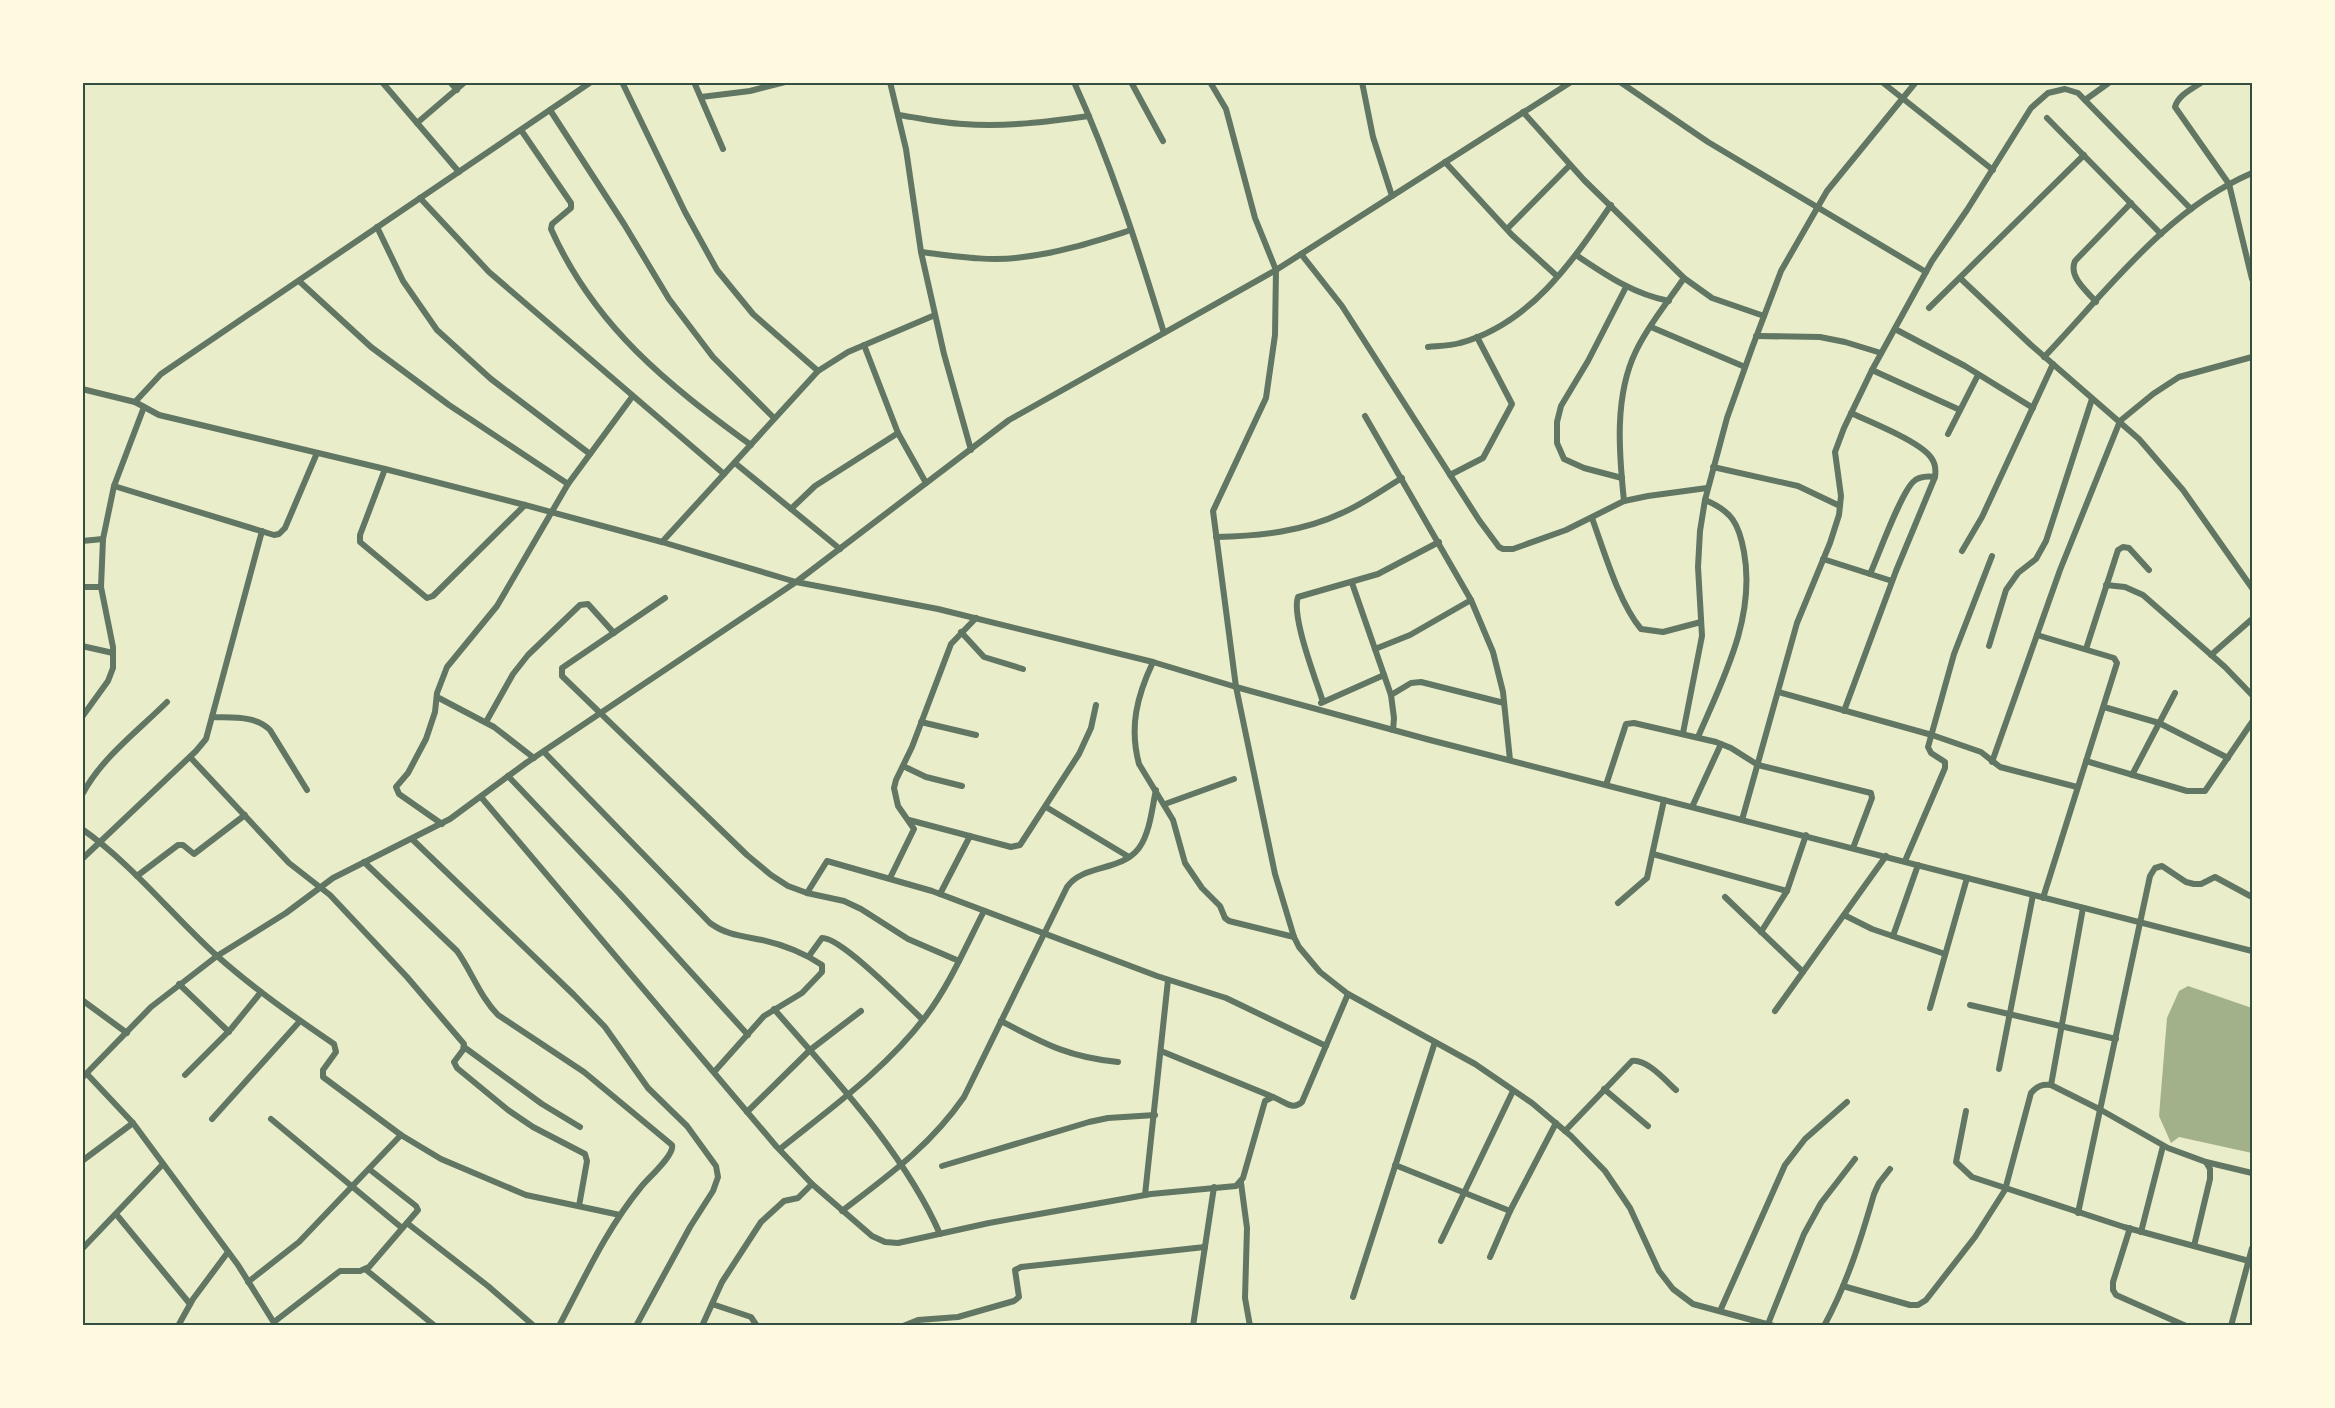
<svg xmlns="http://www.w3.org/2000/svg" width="2335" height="1408" font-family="Signika,sans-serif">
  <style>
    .water { fill: #a3b18a }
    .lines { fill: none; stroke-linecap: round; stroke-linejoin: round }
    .minor { stroke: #617663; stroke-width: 6 }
    .neatline { fill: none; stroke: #344e41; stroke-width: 2 }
  </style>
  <rect width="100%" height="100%" fill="#e9edc9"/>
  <polygon class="water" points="2188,986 2252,1008 2252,1153 2179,1137 2171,1143 2159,1116 2167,1018 2179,991"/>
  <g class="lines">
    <g class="minor">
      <polyline points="382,82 459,172"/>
      <polyline points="450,82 457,90"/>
      <polyline points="622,82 685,212 717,270 753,314 818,371"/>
      <polyline points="694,82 723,149"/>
      <polyline points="890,82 906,149 921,252 944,354 971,450"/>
      <path d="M1074,82C1111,163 1138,248 1164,333"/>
      <polyline points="1131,82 1163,141"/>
      <polyline points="1210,82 1226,109 1255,218 1276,270 1275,335 1266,398 1213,511 1236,687 1275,874 1294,937 1299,947 1320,972 1348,994 1475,1064 1532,1103 1571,1136 1605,1171 1630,1208 1659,1271 1673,1289 1693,1304 1774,1326"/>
      <polyline points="1362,82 1373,137 1392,196"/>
      <polyline points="1620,82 1708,142 1926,272"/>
      <polyline points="1882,82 1993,170"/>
      <path d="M2202,82C2192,89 2178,95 2175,107L2229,184L2252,279"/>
      <polyline points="701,97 750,91 785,82"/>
      <polyline points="2085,100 2110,82"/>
      <polyline points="550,110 624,224 669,299 713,357 774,418"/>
      <polyline points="1523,112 1584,180 1684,278 1712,298 1764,316"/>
      <path d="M898,115C920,118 941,123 963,124C1006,127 1047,122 1089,116"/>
      <polyline points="2047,118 2161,234"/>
      <polyline points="417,123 465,82"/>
      <path d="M521,130L571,203V208L552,224L551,229C595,327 667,384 751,445"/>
      <polyline points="1445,162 1512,235 1557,276"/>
      <polyline points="420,198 489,272 724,474"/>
      <polyline points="377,227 403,281 437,330 491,379 590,454"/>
      <polyline points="1507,229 1570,165"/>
      <path d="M921,252C954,256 989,262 1023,257C1060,253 1096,241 1131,230"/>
      <polyline points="1301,254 1342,306 1479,520 1499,547 1503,549 1513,549 1566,530 1624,501 1648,496 1707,488"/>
      <path d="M1576,255C1606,275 1633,294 1669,301"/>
      <polyline points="1960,278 2031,345 2139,439 2183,490 2252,588"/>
      <polyline points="299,281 371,347 449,405 568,484"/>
      <path d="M2096,302C2087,291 2068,277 2075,261L2131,203"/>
      <polyline points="1929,308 2084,155"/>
      <polyline points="1651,327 1745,367"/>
      <polyline points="1895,329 1965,366 2033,408"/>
      <polyline points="1756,336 1820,337 1845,342 1881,353"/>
      <polyline points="864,345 898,433 926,483"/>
      <path d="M1428,347C1438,346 1450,346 1460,343C1530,324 1572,262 1611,205"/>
      <path d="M2044,357C2107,291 2166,210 2252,173"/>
      <polyline points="1872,370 1960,410"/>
      <polyline points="82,389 135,402 159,415 385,469 525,505 662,542 796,582 938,609 1153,662 1236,687 1430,740 2252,951"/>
      <polyline points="135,402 161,374 591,82"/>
      <polyline points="1365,416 1471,600 1493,652 1503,692 1510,760"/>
      <polyline points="1948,434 1978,375"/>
      <polyline points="735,463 840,549"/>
      <polyline points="1713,467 1798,486 1840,506"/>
      <polyline points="385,469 360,535 360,542 427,598 433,596 525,505"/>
      <polyline points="1450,475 1483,458 1512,404 1477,337"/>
      <polyline points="1622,478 1584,468 1564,459 1557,443 1557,422 1561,406 1588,361 1626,287"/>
      <polyline points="114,486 274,535 279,534 285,528 317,453"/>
      <path d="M1624,501C1619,453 1614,396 1636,351C1648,325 1668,302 1684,278"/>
      <polyline points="791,509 815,486 898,433"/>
      <path d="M1592,518C1604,551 1619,603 1641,629L1663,632L1701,622"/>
      <path d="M1216,537C1259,536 1302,532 1342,513C1363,504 1382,490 1402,478"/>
      <polyline points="82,541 103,539"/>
      <polyline points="662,542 818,371 848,352 935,315"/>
      <polyline points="1962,551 1982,517 2053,364"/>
      <polyline points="1823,559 1892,581"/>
      <path d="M1870,574C1879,554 1900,495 1913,482C1919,476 1927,476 1935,477"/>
      <polyline points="1352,583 1391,695 1394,718 1393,730"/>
      <polyline points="2106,585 2125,587 2143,595 2225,667 2252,695"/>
      <polyline points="82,587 101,587"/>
      <polyline points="665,598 562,668 562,676 747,855 771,875 788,886 807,893 844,901 861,909 908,939 959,961"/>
      <polyline points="961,632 984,657 1023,669"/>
      <polyline points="2037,635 2114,658 2117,663 2043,898"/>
      <polyline points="82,646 113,653"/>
      <polyline points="1989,646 2006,590 2018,573 2036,559 2046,541 2092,399"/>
      <polyline points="1375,649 1410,635 1471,600"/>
      <polyline points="2086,649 2118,550 2123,547 2129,548 2149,570"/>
      <polyline points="2211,655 2252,619"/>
      <path d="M1153,662C1137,696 1129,727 1139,764L1173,820L1185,863L1202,888L1220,906L1225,918L1229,921L1294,937"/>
      <polyline points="1778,692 1932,735 1981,752 2000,767 2077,787"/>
      <polyline points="1391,695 1411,683 1421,682 1504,703"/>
      <polyline points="437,697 494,727 534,758"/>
      <path d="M1323,702C1316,680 1291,616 1298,597L1378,574L1439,542"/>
      <polyline points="1321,703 1384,675"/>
      <polyline points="2104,707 2159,723 2228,758"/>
      <path d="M1844,711L1896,571L1935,477C1936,470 1936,465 1932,459C1922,442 1870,422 1851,413"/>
      <polyline points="82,717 108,681 113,668 113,647 101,587 103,539 114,486 144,407"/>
      <path d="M212,717C232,718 255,715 270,730L307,790"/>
      <polyline points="486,722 513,674 528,655 580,605 588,604 614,633"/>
      <polyline points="921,722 976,735"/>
      <polyline points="1683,733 1702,636 1698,567 1700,531 1705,500 1727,418 1752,348 1781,271 1827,191 1916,82"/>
      <path d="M1698,737C1723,679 1756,617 1744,552C1739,524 1732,511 1705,500"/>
      <path d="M544,752L710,923C726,935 743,936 762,940C784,945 804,953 822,965V972L802,993L764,1016L715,1071"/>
      <polyline points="190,757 289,863 330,895 407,977 464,1044 463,1050 454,1062 457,1068 508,1110 533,1127 585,1154 587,1161 579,1206"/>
      <polyline points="2086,761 2187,791 2205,791 2252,722"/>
      <polyline points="1992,762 2060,570 2120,421 2153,394 2179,377 2252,357"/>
      <polyline points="903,766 926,777 962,786"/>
      <polyline points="2132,775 2175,693"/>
      <polyline points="508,776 620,894 748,1035"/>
      <polyline points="1606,785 1626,724 1634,723 1716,742 1731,748 1758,765 1871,793 1872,798 1853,848"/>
      <path d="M82,795C101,758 138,731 167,702"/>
      <path d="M481,797L776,1146L812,1184L872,1236L885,1242L898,1243L989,1223L1151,1194L1236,1186L1243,1178L1265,1101L1273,1097C1284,1101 1292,1111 1302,1102L1348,994"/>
      <polyline points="1165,804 1234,779"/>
      <polyline points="1046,807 1129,857"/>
      <polyline points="1692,807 1721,744"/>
      <polyline points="909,820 1011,847 1020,845 1079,754 1091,728 1096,705"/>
      <polyline points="1742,820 1797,623 1830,543 1839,515 1841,496 1835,452 1844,428 1872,370 1932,261 1967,210 2031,108 2048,93 2065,89 2078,93 2191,209"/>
      <polyline points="442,824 399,794 396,787 408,773 426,739 435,712 437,693 447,667 497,606 568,484 632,397"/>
      <path d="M82,829C132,864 171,914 216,955C253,988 293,1016 334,1044L336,1052L323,1070V1077L401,1135L441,1159L526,1195L620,1215"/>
      <polyline points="412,839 574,995 605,1027 648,1088 687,1126 716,1166 718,1177 713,1191 690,1227 636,1326"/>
      <polyline points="1653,854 1787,891"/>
      <polyline points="82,859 196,751 206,739 262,531"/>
      <polyline points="1905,861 1945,768 1945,762 1931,753 1928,747 1954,654 1992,556"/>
      <path d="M364,862L457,951C472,972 480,997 498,1015L584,1072L672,1145C675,1155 648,1178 641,1187C607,1228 584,1279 559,1326"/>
      <polyline points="137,876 178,845 183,845 194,854 245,815"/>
      <polyline points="890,878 914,829 898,806 894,788 896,780 912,747 951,644 976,618"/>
      <polyline points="807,893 827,861 932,891 1157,976 1226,998 1326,1046"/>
      <polyline points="940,894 970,836"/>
      <polyline points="1725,897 1803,972"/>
      <polyline points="1618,903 1647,878 1664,800"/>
      <polyline points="1844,915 1872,929 1945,954"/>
      <polyline points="1761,932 1787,891 1806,835"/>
      <polyline points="1893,936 1918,865"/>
      <path d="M809,956L822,938C841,937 906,1004 923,1020"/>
      <polyline points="179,984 229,1032"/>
      <polyline points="82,1000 127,1033"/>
      <polyline points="1970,1005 2116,1039"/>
      <polyline points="1930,1008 1967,878"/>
      <path d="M774,1009C833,1077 904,1152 940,1234"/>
      <polyline points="1775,1011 1886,856"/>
      <path d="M1001,1021C1045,1044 1068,1057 1118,1062"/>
      <polyline points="464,1047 542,1104 580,1127"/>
      <polyline points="1161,1051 1273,1097"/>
      <polyline points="1999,1069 2033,895"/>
      <polyline points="87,1074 133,1123 238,1265 276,1326"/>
      <polyline points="185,1075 231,1029 261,992"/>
      <polyline points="82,1078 151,1007 217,956 286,913 333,878 450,819 526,763 796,582 1009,420 1276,270 1571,82"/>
      <polyline points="2051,1085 2083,908"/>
      <polyline points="1604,1089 1648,1126"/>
      <polyline points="1966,1111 1956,1162 1972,1177 2124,1227 2249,1261"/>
      <polyline points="747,1112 810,1050 861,1011"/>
      <polyline points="212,1119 300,1021"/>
      <polyline points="271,1119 402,1228"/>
      <path d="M1565,1131L1632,1061C1647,1059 1665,1080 1676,1090"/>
      <path d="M780,1149C831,1108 886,1069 926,1016C950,984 966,946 984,911"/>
      <polyline points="82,1161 133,1123"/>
      <polyline points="2206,1162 2252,1173"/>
      <polyline points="1395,1165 1510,1211 1556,1123"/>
      <polyline points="942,1166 1089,1122 1108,1118 1155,1115"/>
      <polyline points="1241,1183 1247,1228 1245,1298 1250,1326"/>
      <polyline points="1145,1195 1168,980"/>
      <path d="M842,1211C889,1175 930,1146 964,1097L1067,887C1083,864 1121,872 1139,848C1150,833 1152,808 1156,790"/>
      <polyline points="2078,1213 2150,876 2155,868 2162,866 2186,882 2194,884 2201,884 2215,877 2252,897"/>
      <polyline points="116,1214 190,1304"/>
      <polyline points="407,1223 488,1286 534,1326"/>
      <polyline points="2130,1228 2113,1282 2113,1290 2116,1295 2186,1326"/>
      <polyline points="2141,1232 2163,1146"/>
      <polyline points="1441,1241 1513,1091"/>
      <polyline points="82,1249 163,1164"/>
      <polyline points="1490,1257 1510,1211"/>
      <polyline points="365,1269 435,1326"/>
      <polyline points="248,1282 299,1242 401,1135"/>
      <path d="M1843,1286L1910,1305H1918L1926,1300L1975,1237L2005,1190L2031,1093C2037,1086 2042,1084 2051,1085L2101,1110L2168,1148L2206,1162L2210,1169V1179L2194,1246"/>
      <polyline points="1353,1297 1435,1042"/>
      <polyline points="712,1304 751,1317 757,1326"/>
      <polyline points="1720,1311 1785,1165 1805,1139 1847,1102"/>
      <polyline points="274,1322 340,1271 360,1271 369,1267 418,1210 416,1206 369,1169"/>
      <polyline points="1768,1324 1804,1234 1821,1203 1855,1159"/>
      <polyline points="178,1326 193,1299 228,1252"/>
      <polyline points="702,1326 722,1282 761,1222 784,1201 798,1198 812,1184"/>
      <polyline points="903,1326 918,1320 958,1317 1014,1301 1019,1297 1015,1270 1021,1267 1205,1247"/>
      <polyline points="1193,1326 1214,1187"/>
      <path d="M1824,1326C1847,1284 1861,1239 1874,1194L1879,1183L1890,1169"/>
      <polyline points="2231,1326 2252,1248"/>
    </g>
  </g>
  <rect width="2335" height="1408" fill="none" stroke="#fefae0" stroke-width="168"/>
  <rect x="84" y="84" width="2167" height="1240" class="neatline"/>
</svg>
